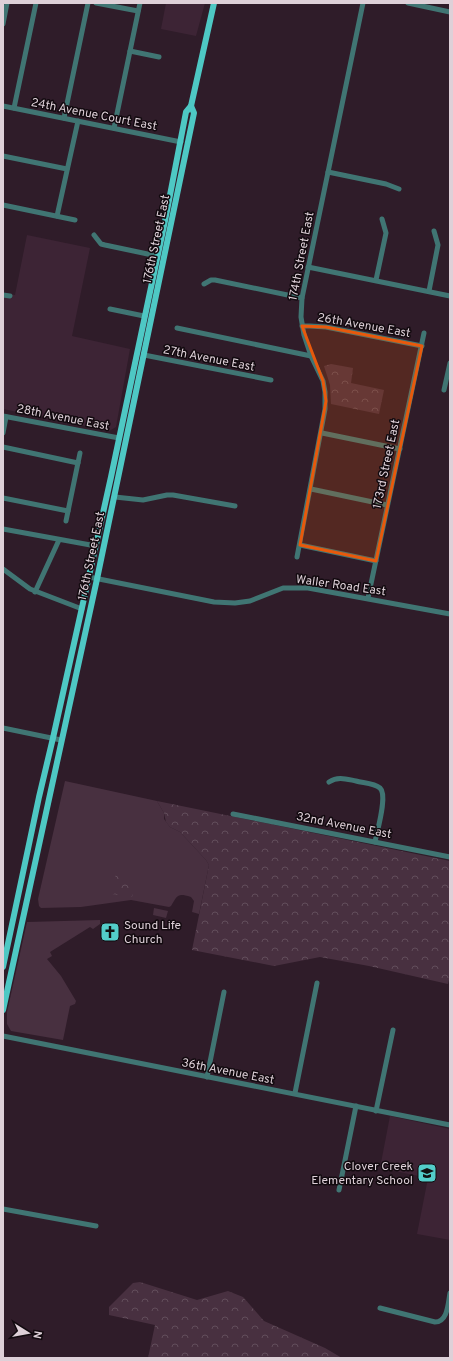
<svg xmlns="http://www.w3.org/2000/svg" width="453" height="1361" font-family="Overpass,sans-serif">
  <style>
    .built { fill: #3d2435 }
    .grass { fill: #483040 }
    .forest { fill: url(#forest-crowns) }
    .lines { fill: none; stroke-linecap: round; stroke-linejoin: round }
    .minor { stroke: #407573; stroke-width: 5 }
    .major { stroke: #4ec8c4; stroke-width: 6 }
    .marked { fill: #e8590c; fill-opacity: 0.2; stroke: #e8590c; stroke-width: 3; stroke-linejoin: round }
    .labels { text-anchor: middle; stroke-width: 3; stroke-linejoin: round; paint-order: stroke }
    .street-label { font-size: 12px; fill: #ded0d8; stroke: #120a0f }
    .poi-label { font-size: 12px; fill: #ded0d8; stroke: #120a0f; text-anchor: start }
  </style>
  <defs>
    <pattern id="forest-crowns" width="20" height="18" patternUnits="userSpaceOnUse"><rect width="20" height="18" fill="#483040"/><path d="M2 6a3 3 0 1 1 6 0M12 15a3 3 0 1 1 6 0" fill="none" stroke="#624d5b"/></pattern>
  </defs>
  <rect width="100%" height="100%" fill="#2f1c29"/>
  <g class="built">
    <polygon points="166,3 205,3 196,36 161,29"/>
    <polygon points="27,235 90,248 72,336 130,349 116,427 109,431 3,409 3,293 15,295"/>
    <polygon points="390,1116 450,1129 450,1240 417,1234 428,1178 380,1168"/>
  </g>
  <g class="grass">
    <path d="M65,781L157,801L164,813V819L170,827L180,832L206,860L209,865L199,914L192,912L194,901L191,897C177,893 178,895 171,906L169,907L131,900L81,907L41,908L39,906L38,899Z"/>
    <polygon points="154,908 168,911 166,918 153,915"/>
    <polygon points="100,920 100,924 93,929 90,927 50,952 52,956 47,959 61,976 76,1001 75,1004 70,1006 63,1040 11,1031 7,1024 7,1012 27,922"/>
  </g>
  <g class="forest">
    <polygon points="331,364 353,368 351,383 384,390 379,414 331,404 330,385 324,366"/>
    <polygon points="157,801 450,861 450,976 448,984 369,966 320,957 274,966 192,950 209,865 206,860 180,832 170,827 166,822 164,813"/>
    <polygon points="116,873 131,875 130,882 135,883 132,897 112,894"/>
    <polygon points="140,1282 197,1300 228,1291 243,1297 264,1321 325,1348 342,1358 148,1358 155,1325 109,1315 109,1307 133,1283"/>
  </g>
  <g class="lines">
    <g class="minor">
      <polyline points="96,3 138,11"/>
      <polyline points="408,3 450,12"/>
      <polyline points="3,24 7,3"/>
      <polyline points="130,51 159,57"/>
      <polyline points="3,106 181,142"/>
      <polyline points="14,108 36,3"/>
      <polyline points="64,118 88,3"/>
      <polyline points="114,128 140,3"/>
      <polyline points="3,156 67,169"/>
      <polyline points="328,172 386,184 399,189"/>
      <polyline points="3,205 75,220"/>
      <polyline points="57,216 78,121"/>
      <polyline points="94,235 101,244 105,245 157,256"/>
      <polyline points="308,267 450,296"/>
      <polyline points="376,280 386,233 382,219"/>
      <polyline points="204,284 211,280 215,280 302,298"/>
      <polyline points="429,291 438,245 434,231"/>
      <polyline points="3,295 10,296"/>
      <polyline points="110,309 144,316"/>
      <polyline points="302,326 310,326 326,327 422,346"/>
      <polyline points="177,328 311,356"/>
      <polyline points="144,355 271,380"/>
      <polyline points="444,390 450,363"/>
      <polyline points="3,416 119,438"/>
      <polyline points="3,433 6,417"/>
      <polyline points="322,433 400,449"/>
      <polyline points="3,447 78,463"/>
      <polyline points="311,489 387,505"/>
      <polyline points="115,497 143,500 167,495 173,495 235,506"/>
      <polyline points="3,498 68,511"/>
      <polyline points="66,521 80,453"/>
      <polyline points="3,529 96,546"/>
      <polyline points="300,545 376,561"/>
      <polyline points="297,557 325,409 325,392 323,381 311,356 304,335 301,317 302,298 363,3"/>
      <polyline points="3,569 30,589 82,609"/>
      <polyline points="89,577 214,602 235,603 250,601 283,588 308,588 450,614"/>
      <polyline points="35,592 59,540"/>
      <polyline points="368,598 424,333"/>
      <polyline points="3,728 61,740"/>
      <path d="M329,782C338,776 346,779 356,781C363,783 374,783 380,788C388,795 377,831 375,842"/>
      <polyline points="233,814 450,857"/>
      <polyline points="3,1036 450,1125"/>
      <polyline points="207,1077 224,992"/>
      <polyline points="295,1093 317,983"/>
      <polyline points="376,1111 393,1030"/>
      <polyline points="339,1190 356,1106"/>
      <polyline points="3,1209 96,1226"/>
      <path d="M380,1308L435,1322C448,1322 448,1303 450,1293"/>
    </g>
    <g class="major">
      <polyline points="3,967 39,797 53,738 111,477 165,221 186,112 191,106 214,3"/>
      <polyline points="3,1010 97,579 194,113 191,106"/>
    </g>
  </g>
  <path class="marked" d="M302,326L326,327L422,346L376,561L300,545L326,401L323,381Z"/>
  <defs>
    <symbol id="church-square" viewBox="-11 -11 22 22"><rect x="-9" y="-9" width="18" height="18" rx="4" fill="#53cdc9" stroke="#120a0f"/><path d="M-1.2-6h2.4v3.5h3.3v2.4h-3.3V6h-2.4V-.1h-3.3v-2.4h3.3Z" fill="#111"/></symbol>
    <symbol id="school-square" viewBox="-11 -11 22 22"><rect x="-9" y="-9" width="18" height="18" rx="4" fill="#53cdc9" stroke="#120a0f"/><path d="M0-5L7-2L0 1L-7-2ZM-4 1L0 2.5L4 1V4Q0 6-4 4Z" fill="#111"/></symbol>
  </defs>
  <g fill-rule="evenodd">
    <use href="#church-square" x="99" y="921" width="22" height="22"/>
    <use href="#school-square" x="416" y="1162" width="22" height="22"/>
  </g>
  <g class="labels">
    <g class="street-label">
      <text transform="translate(94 114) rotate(11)" y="4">24th Avenue Court East</text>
      <text transform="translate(156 239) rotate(-78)" y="4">176th Street East</text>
      <text transform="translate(301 256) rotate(-79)" y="4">174th Street East</text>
      <text transform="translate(364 325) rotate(10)" y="4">26th Avenue East</text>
      <text transform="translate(209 358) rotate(11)" y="4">27th Avenue East</text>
      <text transform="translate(63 417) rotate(11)" y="4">28th Avenue East</text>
      <text transform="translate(386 464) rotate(-78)" y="4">173rd Street East</text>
      <text transform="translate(91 556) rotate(-78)" y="4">176th Street East</text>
      <text transform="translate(341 585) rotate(8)" y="4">Waller Road East</text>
      <text transform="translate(344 825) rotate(11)" y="4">32nd Avenue East</text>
      <text transform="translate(228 1071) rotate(11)" y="4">36th Avenue East</text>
    </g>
    <g class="poi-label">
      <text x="124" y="929">Sound Life<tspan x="124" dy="14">Church</tspan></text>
      <text x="413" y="1170" text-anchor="end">Clover Creek<tspan x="413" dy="14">Elementary School</tspan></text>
    </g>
  </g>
  <rect width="453" height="1361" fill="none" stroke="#ded0d8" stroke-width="8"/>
  <g transform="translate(28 1333) rotate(101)" stroke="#120a0f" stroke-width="3" paint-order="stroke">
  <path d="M0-3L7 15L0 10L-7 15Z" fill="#ded0d8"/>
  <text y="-6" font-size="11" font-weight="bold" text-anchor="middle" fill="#ded0d8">N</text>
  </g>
</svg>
